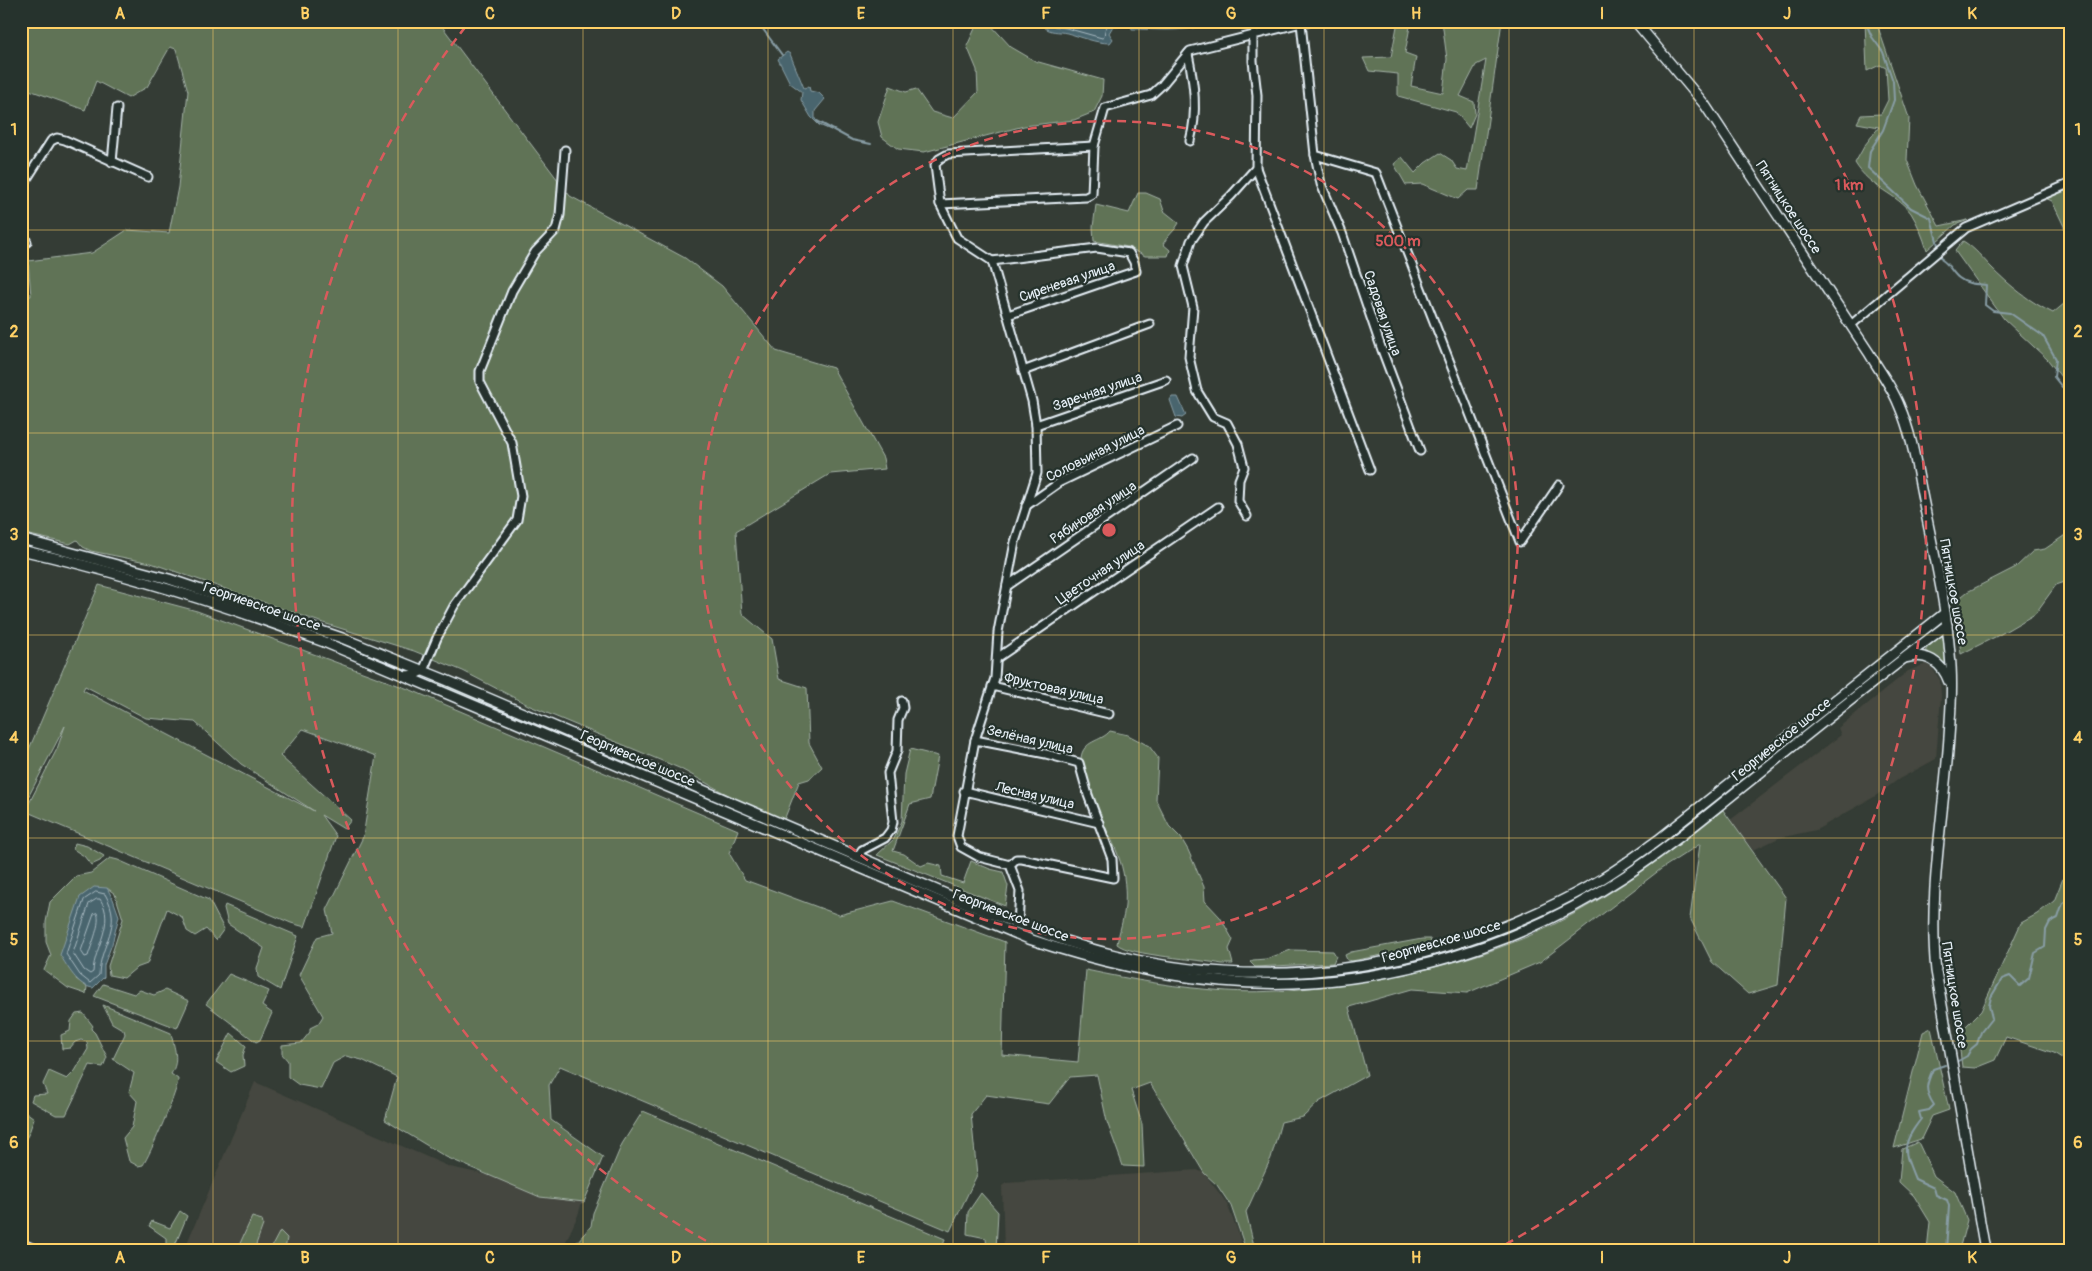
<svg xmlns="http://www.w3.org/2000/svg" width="2092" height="1271" font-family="Pangolin,sans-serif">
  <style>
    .built { fill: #45473f }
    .green { fill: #607356; stroke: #a4b2a7; fill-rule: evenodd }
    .water { fill: #48656e; stroke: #889da5 }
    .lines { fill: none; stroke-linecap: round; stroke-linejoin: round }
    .shore { stroke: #a8b9c1; stroke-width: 1 }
    .stream { stroke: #889da5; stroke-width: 2 }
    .river { stroke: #48656e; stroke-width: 10 }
    .minor-casing { stroke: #e8f1f8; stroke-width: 11 }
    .major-casing { stroke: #e8f1f8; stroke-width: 12 }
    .minor { stroke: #26332d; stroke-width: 7 }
    .major { stroke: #26332d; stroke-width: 9 }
    .grid { fill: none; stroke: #ffd166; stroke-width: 1; stroke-opacity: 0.55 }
    .ring { fill: none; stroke: #da5a5c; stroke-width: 2.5; stroke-dasharray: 9 6 }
    .labels { text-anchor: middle; stroke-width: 4.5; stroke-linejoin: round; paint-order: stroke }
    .street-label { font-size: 14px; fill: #e8f1f8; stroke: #26332d }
    .centre { fill: #da5a5c; stroke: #26332d; stroke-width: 2.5 }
    .ring-label { font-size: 15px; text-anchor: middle; font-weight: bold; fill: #da5a5c; stroke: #26332d; stroke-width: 4.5; stroke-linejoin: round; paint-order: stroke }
    .neatline { fill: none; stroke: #ffd166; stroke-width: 2 }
    .grid-label { font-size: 16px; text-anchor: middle; font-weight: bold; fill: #ffd166 }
  </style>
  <rect width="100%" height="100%" fill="#343c35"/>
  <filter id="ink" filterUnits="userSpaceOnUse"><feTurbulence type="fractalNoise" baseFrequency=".02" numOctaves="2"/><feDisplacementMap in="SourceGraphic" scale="10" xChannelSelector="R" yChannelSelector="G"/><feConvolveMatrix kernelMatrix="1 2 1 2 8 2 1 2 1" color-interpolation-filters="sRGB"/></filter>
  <g filter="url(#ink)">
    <g class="built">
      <polygon points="1926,664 1932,668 1940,680 1941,696 1936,759 1899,779 1874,797 1816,830 1779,838 1753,850 1729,821 1841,735 1838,728 1908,671"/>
      <polygon points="255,1082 450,1167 584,1196 578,1215 562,1250 184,1250"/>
      <polygon points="1197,1170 1204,1173 1226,1202 1237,1229 1243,1250 1004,1250 1002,1186 1006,1183"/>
    </g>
    <g class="green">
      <polygon points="21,21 438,21 570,196 685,258 722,286 776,351 833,368 883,458 885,469 830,474 736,531 742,614 772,639 779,679 807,688 809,743 822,767 809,779 799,782 784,820 741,802 679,768 530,706 463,671 414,651 320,622 151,563 91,551 83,547 77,540 70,544 21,533 21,297 31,296 28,261 92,253 127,230 169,233 178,187 188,91 176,49 170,47 147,87 128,98 96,81 85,110 21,87"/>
      <polygon points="1398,21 1411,21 1405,53 1416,57 1411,86 1443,93 1447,59 1442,21 1502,21 1478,190 1468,190 1458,199 1422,184 1406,185 1394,164 1402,157 1415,173 1425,163 1440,153 1451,160 1457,169 1467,171 1486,60 1476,65 1460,96 1474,102 1475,114 1469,128 1456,112 1398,96 1398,74 1369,71 1363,58 1391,57"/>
      <path d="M1865,21H1876L1909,118L1907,160L1917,185L1939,226L1968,220L1955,225L1927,250C1923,237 1918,224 1911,213C1896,193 1871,189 1855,163L1865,145L1879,127L1857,123L1861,115L1881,114L1888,100L1886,68L1880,65L1867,71Z"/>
      <polygon points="988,22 1011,47 1035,61 1103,80 1102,96 1094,112 1074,120 1024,126 924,152 898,149 882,137 878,122 890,86 906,92 916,89 932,112 953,118 978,92 977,70 967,46 977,24"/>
      <polygon points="2071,186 2071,241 2052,201 2045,198"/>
      <path d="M1138,193H1146L1160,199L1164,211L1179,223C1175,231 1167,236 1163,244L1170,250L1168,256H1145L1128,247L1094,241L1093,227L1096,205L1129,213Z"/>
      <path d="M1963,241C1975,248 1983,259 1992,268C2010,286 2030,302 2053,313L2071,298V390L2048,360L2004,319L1955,251Z"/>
      <polygon points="2071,531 2071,580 2056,585 2035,614 1999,635 1961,654 1956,613 1957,600 1967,592 2016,567 2033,551 2045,549"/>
      <path d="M21,543C134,573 245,605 353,647V649L304,630L21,546Z"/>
      <path d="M99,585L197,611L411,690L738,830L729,853L745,880L839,915L893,901L1005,942L1002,1055L1078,1062L1086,970C1133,980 1179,988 1227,991C1255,993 1283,991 1310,988C1392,980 1476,962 1551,926C1613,895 1669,854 1723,810L1786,898L1778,985L1748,994L1712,962L1690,918L1700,844L1661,869L1540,962L1467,993L1412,989L1349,1007L1367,1075L1319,1102L1303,1117L1281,1122L1271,1158L1246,1212L1255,1250H1246L1231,1206L1217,1185L1204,1173L1150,1083L1131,1090L1142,1124L1144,1167L1123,1166L1107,1122L1097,1075L1070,1077L1049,1104L986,1095L971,1114L977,1175L950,1231L560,1066L549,1085L551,1120L603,1157L584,1202L540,1197L446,1157L385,1120L397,1077L362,1060L346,1056L333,1063L321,1089L299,1085L288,1077V1061L282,1054V1045L301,1043L310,1032V1028L318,1024L323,1016L299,975L317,937L332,933L327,910L363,837L376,756L303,729L280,756L351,820L344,829L321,815L336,836L305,927L291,923L25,811L57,749L65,726L21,811V768ZM85,686L146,718L195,722L241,764L314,811L83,690Z"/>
      <polygon points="1941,636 1944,638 1947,667 1938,658 1925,652 1927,648"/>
      <polygon points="434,681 1003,922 1002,924 433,683"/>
      <path d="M1110,731L1128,735L1149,746L1158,758L1156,800L1169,826L1181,838L1188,850L1204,887L1205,901L1220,917L1233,940L1229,949L1233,964H1222C1200,959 1130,956 1117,944C1119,931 1124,919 1125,906C1126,892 1125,875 1120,861C1112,833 1077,783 1081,758C1083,740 1101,742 1110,731Z"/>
      <polygon points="1780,747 1783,747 1782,750 1712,807 1666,840"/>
      <polygon points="910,749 938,756 930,799 910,804 893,851 904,854 921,866 928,863 941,866 942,876 963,883 971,861 990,869 1003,872 1008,886 1005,906 877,855 894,839 902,821 904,774"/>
      <polygon points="75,843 87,846 104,856 100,861 91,865 84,856 73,849"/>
      <path d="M1654,847L1656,849C1581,908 1490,944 1398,964C1381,967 1359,975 1342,973L1446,951L1516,926L1541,914Z"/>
      <polygon points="110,858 118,860 209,900 224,929 216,940 206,929 195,936 187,931 182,917 167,909 147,964 136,968 124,978 109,975 108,966 123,919 115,894 107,888 76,979 87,987 86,994 68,988 44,970 51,955 46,942 46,922 50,902 76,876 91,873"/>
      <polygon points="2071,871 2071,1064 2054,1053 2006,1037 1995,1060 1975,1068 1962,1067 1958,1034 1981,1011 2021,923 2037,914 2054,901 2064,876"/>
      <polygon points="225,905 298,936 280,990 258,977 257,968 264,948 228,924 224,908"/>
      <polygon points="1422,939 1430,939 1432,945 1352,961 1347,960 1345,955 1351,952"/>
      <polygon points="1291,950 1333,951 1336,956 1333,963 1255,967 1250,962 1253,960 1266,959"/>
      <polygon points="229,974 269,991 262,1006 272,1013 260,1040 256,1042 206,1004"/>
      <polygon points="103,984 134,994 140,990 154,995 165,990 189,1001 177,1028 94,996"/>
      <path d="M103,1005L171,1033C174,1048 180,1060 171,1074L178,1079C179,1088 150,1155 143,1165L138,1166L129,1161L123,1138L132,1127L137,1101L129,1092L134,1073L113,1059L125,1034L124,1030L112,1023Z"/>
      <polygon points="83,1013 93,1026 91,1029 95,1033 107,1057 103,1067 90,1065 66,1115 56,1115 31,1101 33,1095 47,1094 43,1084 49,1071 67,1079 75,1071 88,1049 87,1042 81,1040 75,1042 70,1048 62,1049 61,1035 70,1031 71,1021 76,1014"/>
      <polygon points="1931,1028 1949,1110 1932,1116 1921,1139 1894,1148 1923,1032"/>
      <polygon points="231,1033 246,1046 243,1055 244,1066 231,1072 216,1062"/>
      <polygon points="643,1111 945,1239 942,1250 570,1250 591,1226 593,1213 622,1144"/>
      <polygon points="26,1112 34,1118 29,1133 21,1148 21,1114"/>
      <polygon points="1918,1142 1934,1176 1955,1192 1967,1220 1959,1250 1927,1250 1930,1222 1914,1196 1899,1182 1902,1149"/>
      <polygon points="981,1193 998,1212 996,1250 987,1250 986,1238 967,1234 968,1212"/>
      <polygon points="180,1211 187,1216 173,1250 166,1250 166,1238 149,1226 152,1221 170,1228"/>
      <polygon points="252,1217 262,1220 263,1225 254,1250 237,1250"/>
      <polygon points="280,1231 287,1238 285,1250 270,1250"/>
    </g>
    <g class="water">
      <path d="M1056,21H1116L1109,33L1113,39L1110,43C1095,43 1082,37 1067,33C1058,31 1051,33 1044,27L1047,24Z"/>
      <path d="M1129,21H1209C1196,34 1151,29 1132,29Z"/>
      <polygon points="787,52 790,54 804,88 809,86 810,91 819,93 825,99 815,111 815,119 820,125 831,130 819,125 811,117 801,100 802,92 790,83 778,59"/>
      <polygon points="1172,397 1178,397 1186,415 1182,418 1176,417 1170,400"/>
      <path d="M94,887L107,888L113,899L119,916L112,944L104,965V977L93,988C77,986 68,967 60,955L80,897Z"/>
    </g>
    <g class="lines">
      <g class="shore">
        <polyline points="1053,21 1054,26 1066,28 1102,38 1104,37 1105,30 1110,21"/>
        <polyline points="1134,21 1137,24 1168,25 1202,21"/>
        <path d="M96,892L105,894C124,927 100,942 99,975L90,983L80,975L66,954L84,900Z"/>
        <path d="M97,899H100C116,923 94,947 93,972L90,974L84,970L73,953L89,904Z"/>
        <path d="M97,913C102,921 91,946 88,956L85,957L81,951L94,914Z"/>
      </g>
      <g class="stream">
        <polyline points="757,21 782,55"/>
        <polyline points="1865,21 1872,37 1883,52 1893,81 1894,100 1883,130 1870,151 1868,168 1911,208 1931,218 1939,249"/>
        <polyline points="817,121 852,140 871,144"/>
        <path d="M1940,253L1942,260C1950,265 1952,273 1959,278C1966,284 1977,284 1986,285L1985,305L1993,311L2010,313L2043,336L2056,359L2054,377L2062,387L2071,388"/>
        <polyline points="1958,1061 1967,1056 1971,1049 1977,1044 1981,1032 1992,1018 1989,1006 1991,997 2002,979 2010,976 2020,986 2029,978 2035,953 2045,947 2046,930 2050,922 2058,918 2063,903 2071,900"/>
        <path d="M1945,1065L1933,1069C1926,1085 1924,1090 1934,1105L1929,1110L1919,1112L1921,1119C1901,1145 1903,1150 1915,1179L1934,1188L1936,1195L1947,1200L1949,1206L1946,1250"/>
      </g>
      <polyline class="river" points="1112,21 1115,23 1124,21"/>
      <defs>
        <g id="minor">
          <polyline points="1301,23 1315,155 1376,173 1520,542 1559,485"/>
          <path d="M1188,54C1194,83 1198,112 1190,141"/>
          <polyline points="1315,155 1321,184 1342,233 1382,350 1420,451"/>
          <polyline points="112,162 117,108"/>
          <polyline points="1256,168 1370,470"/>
          <polyline points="21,188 51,141 57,138 65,140 148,177"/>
          <polyline points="940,204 1086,197 1092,194 1094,146 1105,108 1151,95 1162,85 1190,51 1309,21"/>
          <polyline points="21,230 27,242"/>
          <polyline points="992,261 1097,248 1129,253 1134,262 1136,271 1008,315"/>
          <polyline points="1851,325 1966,228 2071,183"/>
          <polyline points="1023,371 1150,324"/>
          <polyline points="1036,425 1166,380"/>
          <polyline points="1026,506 1060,482 1177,426"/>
          <polyline points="1247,516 1238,501 1239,480 1244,467 1238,444 1227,423 1213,417 1197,391 1189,357 1193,307 1183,266 1191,241 1204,222 1231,196 1256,168 1257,95 1253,61 1253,35"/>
          <polyline points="1007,586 1193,458"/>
          <polyline points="997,658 1218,507"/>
          <polyline points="405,675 417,674 423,671 437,638 454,606 517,520 521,496 512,443 480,382 480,371 512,291 535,252 556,230 560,215 565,150"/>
          <polyline points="992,686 1109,714"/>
          <polyline points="975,740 1046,754 1079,763 1088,795 1112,859 1113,878 1022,859 1016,859 1010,865"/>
          <polyline points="964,791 1099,823"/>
          <polyline points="858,856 862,850 885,838 891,830 893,822 888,773 897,751 898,720 903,708 902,701"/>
          <polyline points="1018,924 1020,891 1010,865 979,857 961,847 957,836 975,740 995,678 998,632 1015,542 1037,473 1036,425 1032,401 992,261 957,238 940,204 935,165 939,159 948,154 1094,146"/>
          <polyline points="21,1243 37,1250"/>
        </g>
        <g id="major">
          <path d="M1635,21L1705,105L1869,353C1879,370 1892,387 1899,405C1913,437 1917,471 1924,504C1934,554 1946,604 1950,654C1953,681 1951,709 1949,737C1944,814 1928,893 1936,971L1985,1250"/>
          <path d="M21,539L169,579L342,638L446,680L990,913C1031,929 1072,945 1115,955C1278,996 1448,966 1593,884C1616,871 1637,855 1658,840L1945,613"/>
          <path d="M21,550C124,573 225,605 324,642L1029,939C1092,960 1155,975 1221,981C1360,994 1509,953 1625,876C1671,846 1713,810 1756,776C1819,725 1883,674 1947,625"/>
          <path d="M1905,658C1926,652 1942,662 1949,682"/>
        </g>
      </defs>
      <use href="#minor" class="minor-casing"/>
      <use href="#major" class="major-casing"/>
      <use href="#minor" class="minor"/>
      <use href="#major" class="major"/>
    </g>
  </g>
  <path class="grid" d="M213,21V1250M398,21V1250M583,21V1250M768,21V1250M953,21V1250M1139,21V1250M1324,21V1250M1509,21V1250M1694,21V1250M1879,21V1250M21,230H2071M21,433H2071M21,635H2071M21,838H2071M21,1041H2071"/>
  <g class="ring">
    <circle cx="1109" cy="530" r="409"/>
    <path d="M719 1248A817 817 0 0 1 470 21M1748 21A817 817 0 0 1 1499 1248"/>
  </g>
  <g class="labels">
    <g class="street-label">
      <text transform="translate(1789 207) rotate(57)" y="5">Пятницкое шоссе</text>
      <text transform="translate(1067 281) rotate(-19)" y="5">Сиреневая улица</text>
      <text transform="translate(1383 313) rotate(71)" y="5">Садовая улица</text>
      <text transform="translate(1097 391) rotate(-19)" y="5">Заречная улица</text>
      <text transform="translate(1095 453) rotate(-27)" y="5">Соловьиная улица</text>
      <text transform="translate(1093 512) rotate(-34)" y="5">Рябиновая улица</text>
      <text transform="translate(1100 572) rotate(-34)" y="5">Цветочная улица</text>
      <text transform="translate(1954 592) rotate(80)" y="5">Пятницкое шоссе</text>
      <text transform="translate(262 606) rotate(19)" y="5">Георгиевское шоссе</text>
      <text transform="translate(1054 688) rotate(13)" y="5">Фруктовая улица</text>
      <text transform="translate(1030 739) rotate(13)" y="5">Зелёная улица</text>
      <text transform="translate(1781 739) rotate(-39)" y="5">Георгиевское шоссе</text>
      <text transform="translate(638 758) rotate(23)" y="5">Георгиевское шоссе</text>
      <text transform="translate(1035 795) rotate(13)" y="5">Лесная улица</text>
      <text transform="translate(1011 915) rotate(21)" y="5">Георгиевское шоссе</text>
      <text transform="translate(1441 941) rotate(-16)" y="5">Георгиевское шоссе</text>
      <text transform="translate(1955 995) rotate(81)" y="5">Пятницкое шоссе</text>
    </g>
  </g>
  <circle cx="1109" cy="530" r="8" class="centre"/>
  <g class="ring-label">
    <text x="1849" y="190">1 km</text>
    <text x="1398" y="246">500 m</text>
  </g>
  <rect width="2092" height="1271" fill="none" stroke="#26332d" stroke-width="55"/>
  <rect x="28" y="28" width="2036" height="1216" class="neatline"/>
  <g class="grid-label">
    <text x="120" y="19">A</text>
    <text x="305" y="19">B</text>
    <text x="490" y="19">C</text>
    <text x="676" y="19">D</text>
    <text x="861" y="19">E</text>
    <text x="1046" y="19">F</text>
    <text x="1231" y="19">G</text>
    <text x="1416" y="19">H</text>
    <text x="1602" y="19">I</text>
    <text x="1787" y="19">J</text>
    <text x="1972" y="19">K</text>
    <text x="14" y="135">1</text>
    <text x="2078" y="135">1</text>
    <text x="14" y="337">2</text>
    <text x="2078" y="337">2</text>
    <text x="14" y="540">3</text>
    <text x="2078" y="540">3</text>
    <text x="14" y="743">4</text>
    <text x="2078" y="743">4</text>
    <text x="14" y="945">5</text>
    <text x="2078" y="945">5</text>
    <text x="14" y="1148">6</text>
    <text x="2078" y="1148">6</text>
    <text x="120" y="1263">A</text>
    <text x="305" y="1263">B</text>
    <text x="490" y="1263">C</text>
    <text x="676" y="1263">D</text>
    <text x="861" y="1263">E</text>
    <text x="1046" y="1263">F</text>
    <text x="1231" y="1263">G</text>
    <text x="1416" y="1263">H</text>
    <text x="1602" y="1263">I</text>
    <text x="1787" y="1263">J</text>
    <text x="1972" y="1263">K</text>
  </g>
</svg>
